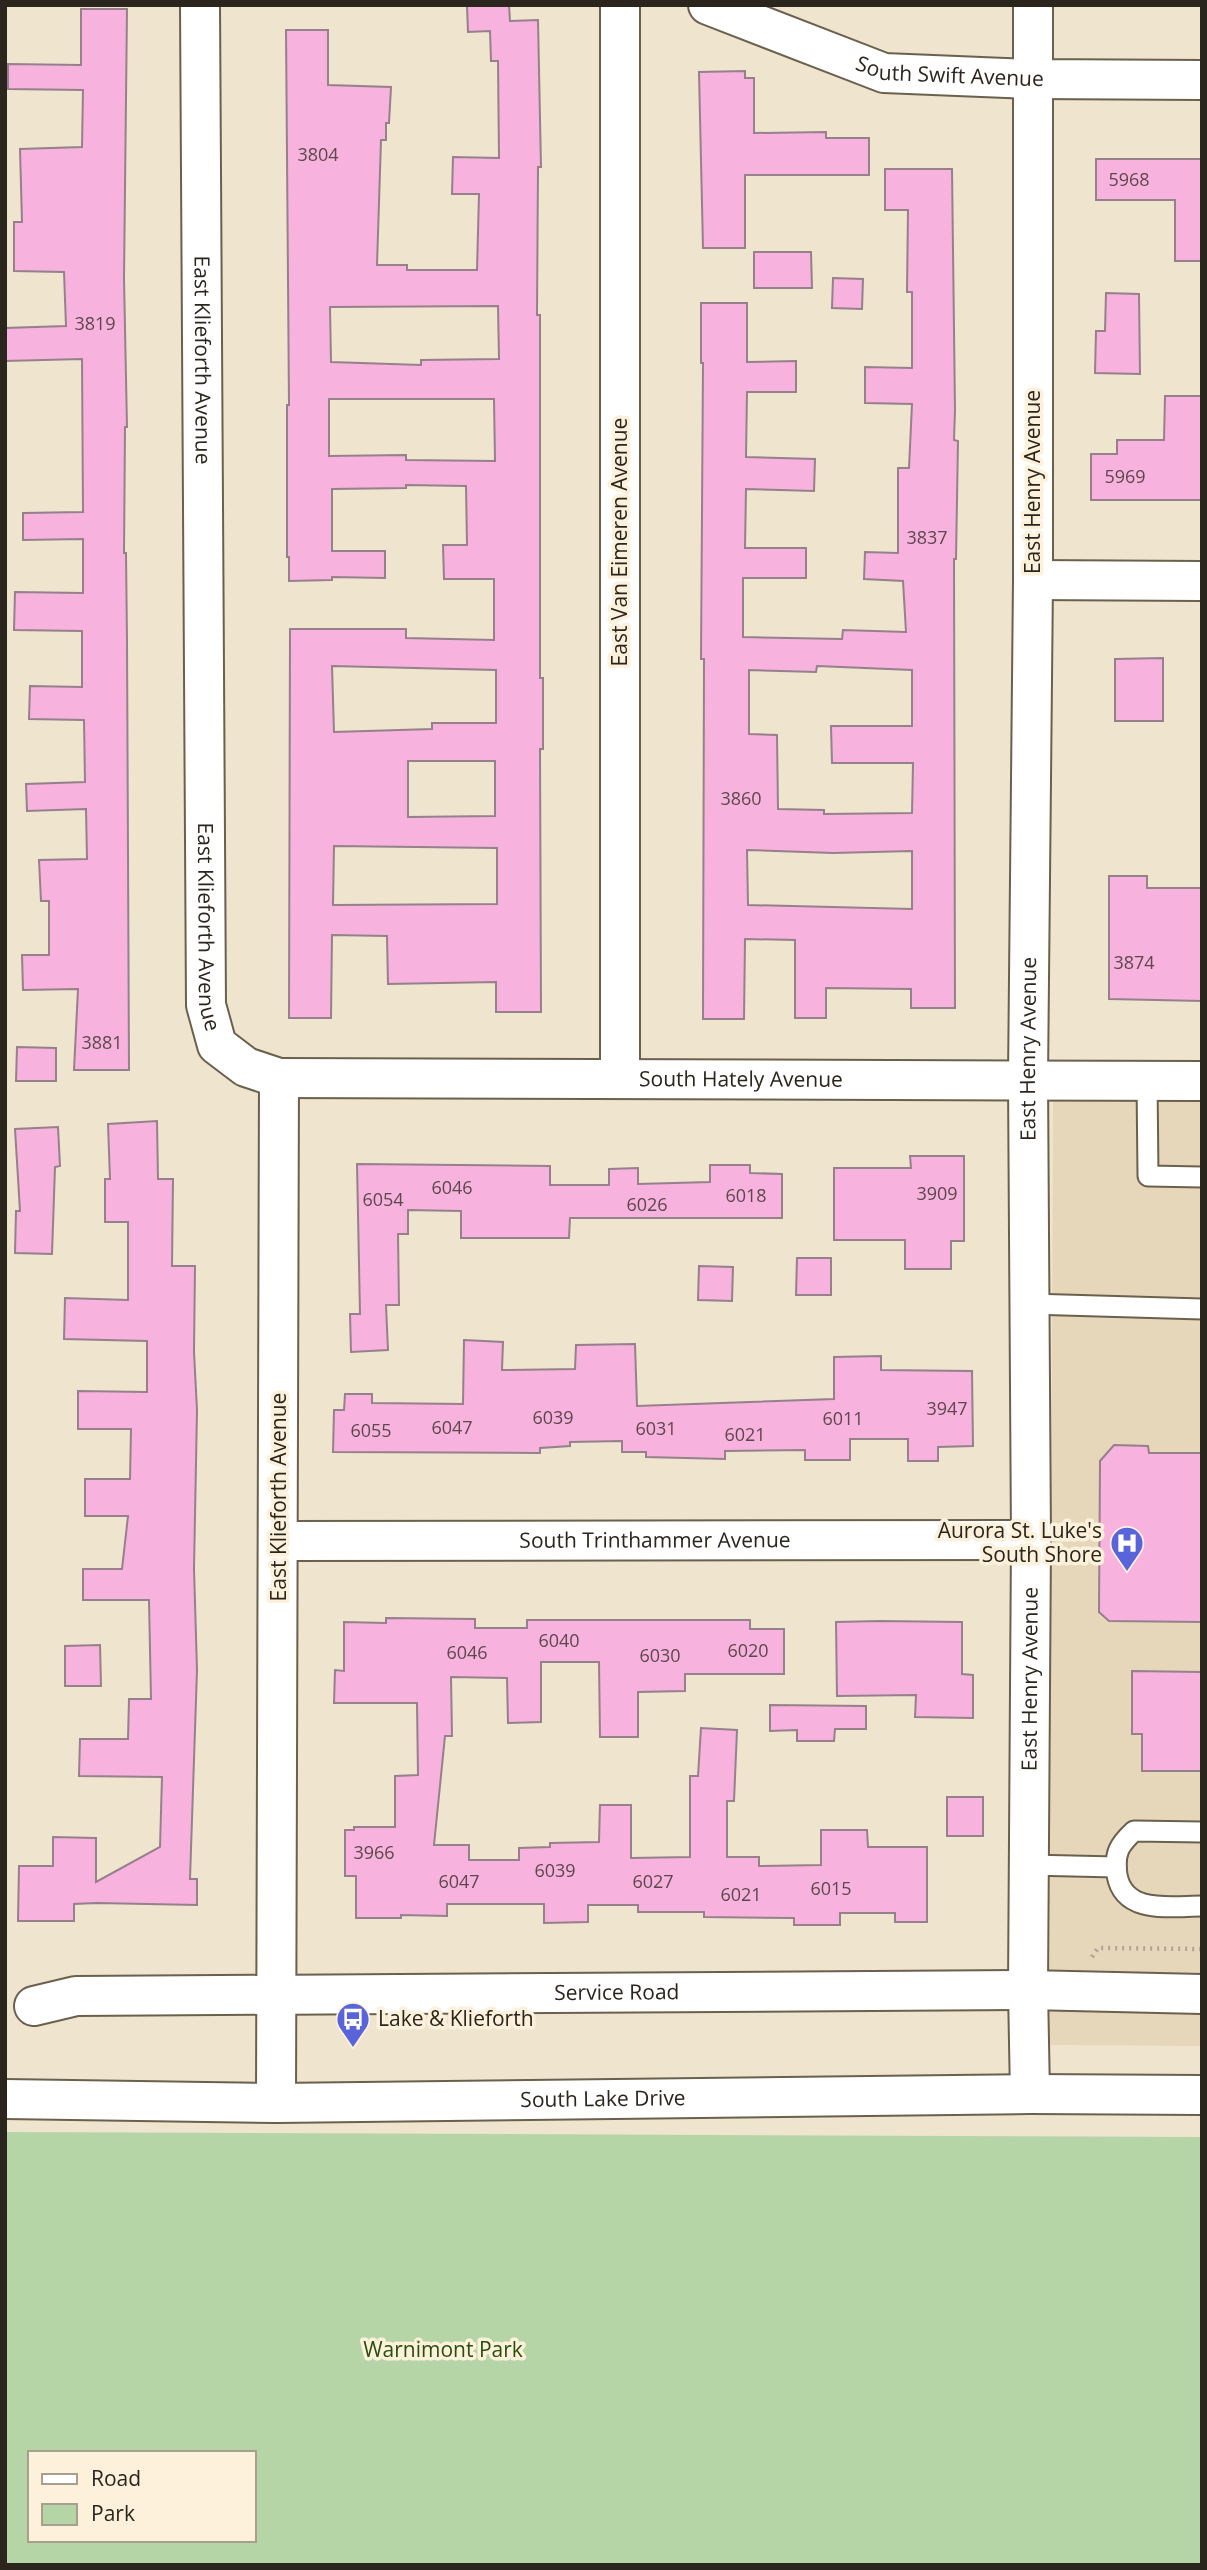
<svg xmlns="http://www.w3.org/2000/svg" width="1207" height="2570" font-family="'Open Sans',sans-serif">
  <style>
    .built { fill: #e6d7bb }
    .green { fill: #b6d5a6; fill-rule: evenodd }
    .building { fill: #f7b2dd; stroke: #95808c; stroke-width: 2; fill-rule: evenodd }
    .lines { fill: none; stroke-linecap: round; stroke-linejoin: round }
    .lane-casing { stroke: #6a604d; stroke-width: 23 }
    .street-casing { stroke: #6a604d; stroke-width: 42 }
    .secondary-casing { stroke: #6a604d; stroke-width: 42 }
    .path { stroke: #ada492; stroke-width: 4.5; stroke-dasharray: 2 5; stroke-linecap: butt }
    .lane { stroke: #fff; stroke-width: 19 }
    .street { stroke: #fff; stroke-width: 38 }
    .secondary { stroke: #fff; stroke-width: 38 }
    .labels { text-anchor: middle; stroke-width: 7; stroke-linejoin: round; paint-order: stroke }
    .number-label { font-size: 18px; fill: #5d484d }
    .street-label { font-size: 21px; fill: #2a251d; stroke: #fdf1db }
    .poi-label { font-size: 21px; fill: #2a251d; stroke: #fdf1db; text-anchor: end }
    .park-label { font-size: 21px; fill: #294f0f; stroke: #fdf1db }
  </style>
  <rect width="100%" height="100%" fill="#efe4ce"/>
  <polygon class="built" points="1053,1101 1202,1101 1202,2046 1049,2045"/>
  <path class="green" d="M5,2132L1202,2137V2565H5ZM30,2453H254V2540H30Z"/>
  <g class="building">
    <path d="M467,5H509L510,21L538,20L541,167H538L537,315H540V678H543V749H540L541,1012H496V982L388,984L387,936L332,935L331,1018H289L290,629H406V638L494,640V579H444L443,545H467L466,486L406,485V488L332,489V551H385V578L332,577V580L289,581V557H287V405H289L286,30H328V85L391,87L389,123H386V140H381L377,265H407V270H477L479,194H452L453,157L499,158L498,61H491L490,31L468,32ZM498,306L499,359L421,360V365L331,362L330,307ZM329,399H494L495,461L406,460V455L329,456ZM332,666L496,670V723H432V729L334,732ZM408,761H495V816L408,817ZM334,846L497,848V904L333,905Z"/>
    <polygon points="81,9 127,9 124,278 127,427 125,427 124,553 126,553 127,640 129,1070 74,1070 78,989 23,990 22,955 49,955 49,901 41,901 39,860 87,859 86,809 27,811 26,784 85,782 84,720 29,719 30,686 82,687 82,631 14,630 15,592 83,593 83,539 23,540 23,513 83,512 82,359 5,361 5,328 66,326 64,272 14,271 14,222 22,222 20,149 82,147 83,90 8,89 8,64 81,65"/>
    <polygon points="745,71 745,78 754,78 754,133 826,132 826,138 869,138 869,175 745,175 745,248 703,248 699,72"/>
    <polygon points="1096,159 1202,159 1202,261 1175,261 1175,200 1096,200"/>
    <path d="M885,169H952L955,410L954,440L958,441L956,559H954L955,1008H911V989L826,988V1018H795V940L745,939L744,1019H703L704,659H701L703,363H701V303H747V362L796,361V392H747L746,457L815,459L814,491L746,489L745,548H806V578H743V637L842,639L843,630L906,632L903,581L864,579L865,552L898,553V468H909L912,404L865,403V367L912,368V292H907L908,210H885ZM817,666L912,670V726H831L832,763H913L912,813L824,814V810L778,809L777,735L749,734V670L816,672ZM747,850L833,853L912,851V909L748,905Z"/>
    <polygon points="754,252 811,252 812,288 754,288"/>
    <polygon points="833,278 863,279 862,309 832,308"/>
    <polygon points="1106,293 1139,294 1140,374 1095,373 1096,331 1105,331"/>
    <polygon points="1165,396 1201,396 1202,500 1091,500 1091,454 1117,454 1117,440 1164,440"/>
    <polygon points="1163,658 1163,721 1115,721 1115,659"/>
    <polygon points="1109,876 1147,876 1147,888 1202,888 1202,1001 1109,999"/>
    <polygon points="17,1047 56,1048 56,1081 16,1081"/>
    <polygon points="157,1121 158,1179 173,1179 172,1266 195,1266 194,1352 197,1410 194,1569 197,1670 190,1879 197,1879 197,1905 96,1903 74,1904 74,1921 18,1921 19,1866 53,1866 53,1837 96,1838 96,1882 160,1847 162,1777 79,1776 80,1739 128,1739 129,1699 151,1699 149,1600 83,1600 83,1569 122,1569 128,1516 85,1516 85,1479 130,1479 131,1429 78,1429 78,1391 147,1392 147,1341 64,1339 65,1298 128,1300 128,1222 105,1222 105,1179 110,1179 108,1124"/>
    <polygon points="58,1127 60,1166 55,1167 52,1254 15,1253 16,1211 20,1211 15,1129"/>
    <polygon points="910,1156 964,1156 964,1241 951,1241 951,1269 905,1269 905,1240 834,1240 834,1168 911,1168"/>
    <polygon points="357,1164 550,1166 550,1185 609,1185 609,1169 638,1168 638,1184 710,1182 710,1165 750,1165 750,1173 782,1174 782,1218 570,1218 569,1238 461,1238 461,1211 408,1210 408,1234 398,1234 399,1305 386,1305 388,1350 351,1352 350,1314 360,1314"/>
    <polygon points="797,1258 831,1258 831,1295 796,1295"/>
    <polygon points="699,1266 733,1267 732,1301 698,1300"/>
    <polygon points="464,1340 503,1342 502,1370 575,1369 576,1345 635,1344 637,1406 834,1399 834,1357 881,1356 881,1370 972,1371 973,1446 938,1447 938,1461 908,1461 908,1439 850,1439 850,1460 805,1460 805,1450 725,1451 725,1459 646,1457 646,1452 622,1452 622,1441 570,1442 570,1446 540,1448 540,1453 333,1452 334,1410 344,1410 345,1394 372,1394 372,1403 463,1404"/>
    <polygon points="1114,1445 1148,1446 1149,1453 1202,1453 1202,1622 1109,1621 1099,1612 1100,1461"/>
    <polygon points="386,1618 475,1619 475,1628 527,1628 527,1620 750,1620 750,1629 784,1629 784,1674 685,1674 685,1691 638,1692 638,1737 600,1737 599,1662 541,1662 541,1722 508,1723 507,1678 451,1677 452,1736 445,1736 434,1845 469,1845 469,1860 519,1860 519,1848 550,1847 550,1843 599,1842 600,1805 631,1805 631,1858 690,1857 690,1776 698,1776 701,1728 737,1730 734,1801 727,1801 727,1857 759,1857 759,1866 821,1865 821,1830 867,1830 868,1847 927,1847 927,1922 895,1922 895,1913 840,1913 840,1925 794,1925 794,1918 704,1917 704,1912 638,1912 638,1905 588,1905 588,1922 544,1923 544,1904 447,1904 447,1916 401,1915 401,1918 356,1918 356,1876 345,1876 345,1830 354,1830 354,1827 395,1827 395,1776 418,1775 417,1703 334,1703 335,1670 344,1671 344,1622 386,1623"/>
    <polygon points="880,1621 962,1622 962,1674 973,1675 973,1718 915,1717 916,1695 837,1696 836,1622"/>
    <polygon points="100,1645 101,1686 65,1686 65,1646"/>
    <polygon points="1132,1671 1202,1672 1202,1771 1142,1771 1142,1734 1132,1734"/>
    <polygon points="770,1705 866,1706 866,1729 835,1729 834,1741 797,1741 797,1730 770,1731"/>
    <rect x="947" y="1797" width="36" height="39"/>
  </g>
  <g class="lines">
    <defs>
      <g id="lane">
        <polyline points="1147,1080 1148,1176 1202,1177"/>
        <polyline points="1029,1304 1202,1309"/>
        <path d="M1202,1832L1134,1831C1119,1845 1114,1853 1117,1875C1124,1915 1171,1906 1202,1906"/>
        <polyline points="1029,1865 1116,1867"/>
      </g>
      <g id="street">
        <path id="s1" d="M200,5L206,1005L217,1045L246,1067L279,1078L276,2103"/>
        <polyline points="620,5 620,1079"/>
        <path id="s2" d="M708,5L884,73L1033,79L1202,80"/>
        <polyline points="1033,580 1202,581"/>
        <path id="s3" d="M279,1078L1202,1081"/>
        <path id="s4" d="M279,1541L1031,1540"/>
        <path id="s5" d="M34,2006L76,1996L1028,1990L1202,1994"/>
        <path id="s6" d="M1030,2094L1028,1990L1031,1540L1028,1079L1033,580V5"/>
      </g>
      <g id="secondary">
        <path id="s7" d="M5,2099L276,2103L1030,2094L1202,2095"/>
      </g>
    </defs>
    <use href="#lane" class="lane-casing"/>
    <use href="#street" class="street-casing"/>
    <use href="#secondary" class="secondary-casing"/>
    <polyline class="path" points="1092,1957 1098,1948 1202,1949"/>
    <use href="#lane" class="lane"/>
    <use href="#street" class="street"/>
    <use href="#secondary" class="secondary"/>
  </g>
  <defs>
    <symbol id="hospital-pin" viewBox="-11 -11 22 30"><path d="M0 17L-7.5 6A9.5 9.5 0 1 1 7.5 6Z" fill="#5964db" stroke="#fdf1db"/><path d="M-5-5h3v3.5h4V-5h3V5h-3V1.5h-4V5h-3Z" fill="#fff"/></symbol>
    <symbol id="bus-pin" viewBox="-11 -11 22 30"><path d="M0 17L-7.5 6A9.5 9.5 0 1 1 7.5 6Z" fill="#5964db" stroke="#fdf1db"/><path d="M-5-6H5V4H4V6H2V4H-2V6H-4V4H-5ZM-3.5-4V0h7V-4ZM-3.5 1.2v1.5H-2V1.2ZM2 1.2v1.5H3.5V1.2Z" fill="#fff"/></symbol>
  </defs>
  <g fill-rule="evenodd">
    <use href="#hospital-pin" x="1108" y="1524" width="38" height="52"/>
    <use href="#bus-pin" x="334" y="2000" width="38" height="52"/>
  </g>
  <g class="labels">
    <g class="number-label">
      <text x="318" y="161">3804</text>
      <text x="1129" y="186">5968</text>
      <text x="95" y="330">3819</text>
      <text x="1125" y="483">5969</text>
      <text x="927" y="544">3837</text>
      <text x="741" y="805">3860</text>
      <text x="1134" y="969">3874</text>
      <text x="102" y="1049">3881</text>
      <text x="452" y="1194">6046</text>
      <text x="937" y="1200">3909</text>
      <text x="746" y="1202">6018</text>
      <text x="383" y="1206">6054</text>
      <text x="647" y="1211">6026</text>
      <text x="947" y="1415">3947</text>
      <text x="553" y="1424">6039</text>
      <text x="843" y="1425">6011</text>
      <text x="452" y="1434">6047</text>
      <text x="656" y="1435">6031</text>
      <text x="371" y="1437">6055</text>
      <text x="745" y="1441">6021</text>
      <text x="559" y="1647">6040</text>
      <text x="748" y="1657">6020</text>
      <text x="467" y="1659">6046</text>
      <text x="660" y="1662">6030</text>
      <text x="374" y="1859">3966</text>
      <text x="555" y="1877">6039</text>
      <text x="459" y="1888">6047</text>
      <text x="653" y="1888">6027</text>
      <text x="831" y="1895">6015</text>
      <text x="741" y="1901">6021</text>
    </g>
    <g class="street-label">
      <text dy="7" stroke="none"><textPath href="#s2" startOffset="254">South Swift Avenue</textPath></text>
      <text dy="7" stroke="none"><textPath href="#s1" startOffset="355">East Klieforth Avenue</textPath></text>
      <text transform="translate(1033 482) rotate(-90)" y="7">East Henry Avenue</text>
      <text transform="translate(620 542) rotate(-90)" y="7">East Van Eimeren Avenue</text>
      <text dy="7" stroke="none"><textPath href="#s1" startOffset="922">East Klieforth Avenue</textPath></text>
      <text dy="7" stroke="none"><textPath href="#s6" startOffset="1045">East Henry Avenue</textPath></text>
      <text dy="7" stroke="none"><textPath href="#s3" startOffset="462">South Hately Avenue</textPath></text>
      <text transform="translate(279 1497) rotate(-90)" y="7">East Klieforth Avenue</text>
      <text dy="7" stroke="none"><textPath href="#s4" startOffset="376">South Trinthammer Avenue</textPath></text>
      <text dy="7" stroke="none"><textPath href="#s6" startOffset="415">East Henry Avenue</textPath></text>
      <text dy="7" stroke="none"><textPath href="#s5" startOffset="584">Service Road</textPath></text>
      <text dy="7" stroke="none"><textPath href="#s7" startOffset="598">South Lake Drive</textPath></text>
    </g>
    <g class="poi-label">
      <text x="1102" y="1538">Aurora St. Luke's<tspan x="1102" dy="24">South Shore</tspan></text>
      <text x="378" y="2026" text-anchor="start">Lake &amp; Klieforth</text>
    </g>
    <g class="park-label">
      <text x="443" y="2357">Warnimont Park</text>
    </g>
  </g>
  <rect width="1207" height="2570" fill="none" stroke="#2a251d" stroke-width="14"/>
  <rect x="28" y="2451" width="228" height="91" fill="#fdf1db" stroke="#a99f8f" stroke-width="2"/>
  <rect x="42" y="2474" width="35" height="10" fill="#ffffff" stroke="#a99f8f" stroke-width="2"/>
  <text x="91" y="2486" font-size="21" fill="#2a251d">Road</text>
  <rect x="42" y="2504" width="35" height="21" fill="#b6d5a6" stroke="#a99f8f" stroke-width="2"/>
  <text x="91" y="2521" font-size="21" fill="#2a251d">Park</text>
</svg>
